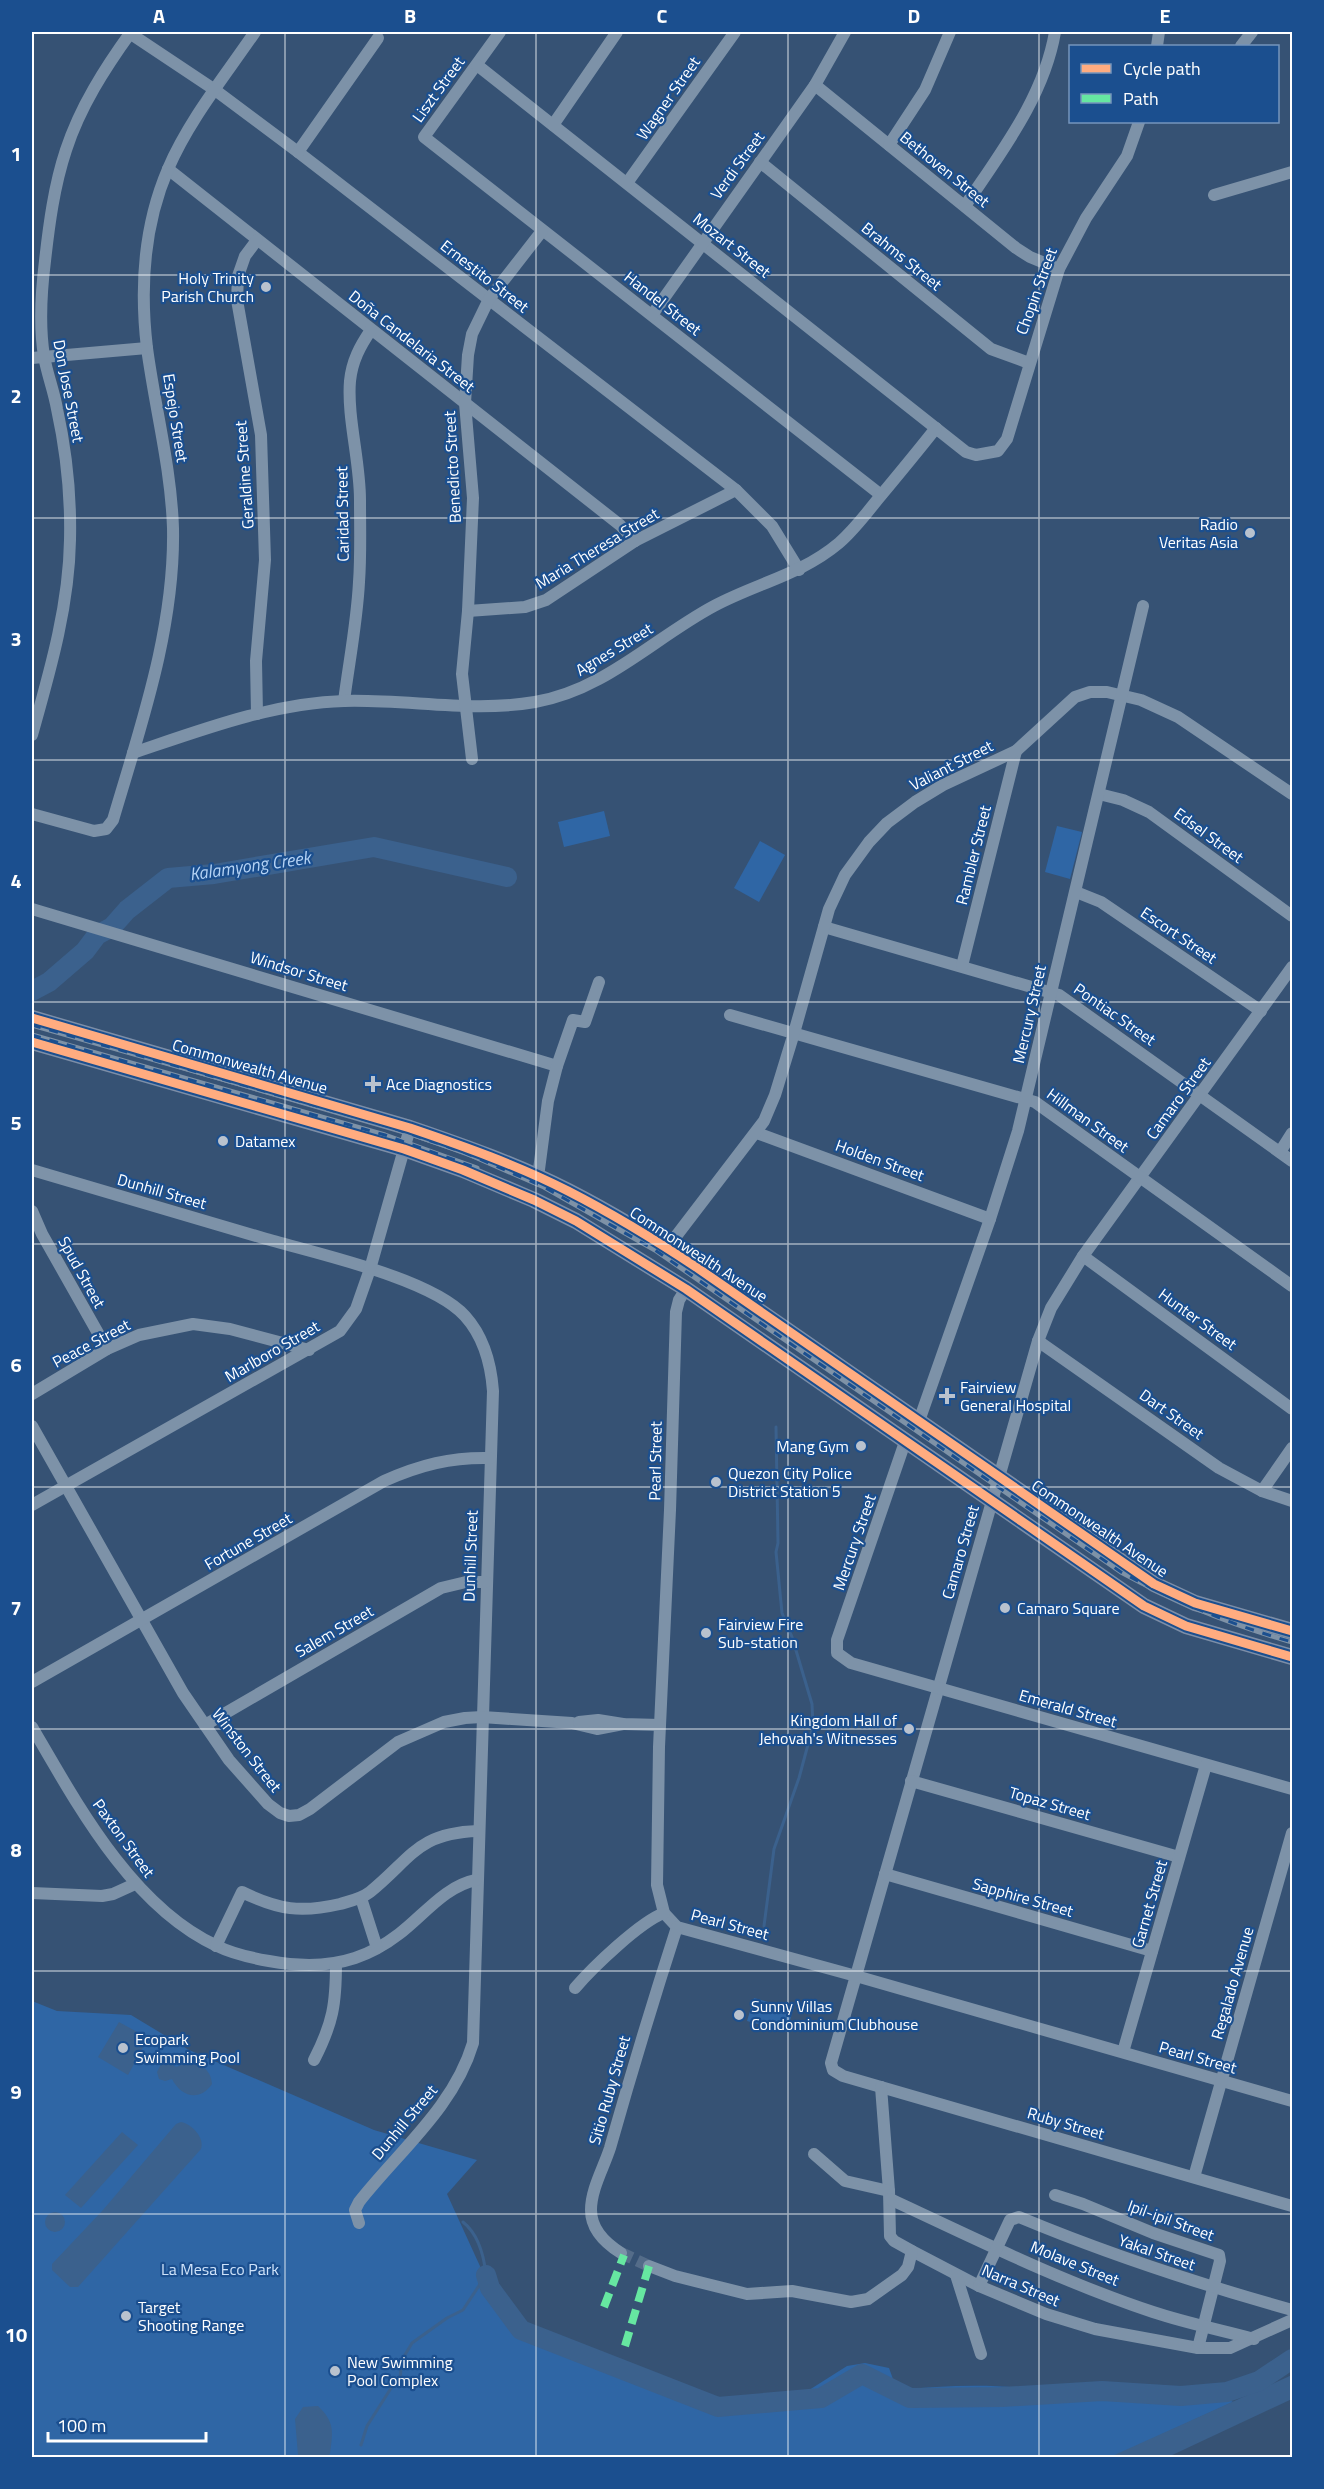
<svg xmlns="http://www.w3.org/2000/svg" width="1324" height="2489" font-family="'Titillium Web',sans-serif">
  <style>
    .green { fill: #2f66a5 }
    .water { fill: #3b618d }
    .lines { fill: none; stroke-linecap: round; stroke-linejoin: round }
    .stream { stroke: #3b618d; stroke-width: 3 }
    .river { stroke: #3b618d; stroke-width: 20 }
    .minor-tunnel { stroke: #546c89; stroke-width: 12; stroke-dasharray: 12 6; stroke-linecap: butt }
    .minor { stroke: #7d92a8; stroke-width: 12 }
    .major { stroke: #7d8ea7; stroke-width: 16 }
    .rail-casing { stroke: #7e92a7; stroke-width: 5 }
    .rail { stroke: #1b4f8f; stroke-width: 3; stroke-dasharray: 9; stroke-linecap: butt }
    .quiet { stroke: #66e7a1; stroke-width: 8; stroke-dasharray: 15 8; stroke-linecap: butt }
    .cycleway-casing { stroke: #1b4f8f; stroke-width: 13 }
    .cycleway { stroke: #ffac80; stroke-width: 9 }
    .grid { fill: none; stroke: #fff; stroke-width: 1.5; stroke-opacity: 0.55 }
    .poi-dot { fill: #b9c2ce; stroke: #1b4f8f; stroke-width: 2 }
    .labels { text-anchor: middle; stroke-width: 4.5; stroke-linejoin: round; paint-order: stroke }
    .street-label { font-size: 16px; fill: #fff; stroke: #1b4f8f }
    .poi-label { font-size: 16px; fill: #fff; stroke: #1b4f8f; text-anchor: start }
    .park-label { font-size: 16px; fill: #cfe3fa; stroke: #1b4f8f }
    .water-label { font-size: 18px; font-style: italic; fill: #b5d3f5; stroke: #1b4f8f }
    .neatline { fill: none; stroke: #fff; stroke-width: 2 }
    .grid-label { font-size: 20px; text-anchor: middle; font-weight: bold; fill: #fff }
  </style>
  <rect width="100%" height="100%" fill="#365274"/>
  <g class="green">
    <polygon points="604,811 610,836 564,847 558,822"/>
    <polygon points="1057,826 1082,832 1070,879 1045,872"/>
    <polygon points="760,841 785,855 759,902 734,888"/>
    <polygon points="754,1998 793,2009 787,2032 747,2021"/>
    <path d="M32,2001L57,2011L131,2015L189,2050L374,2130L477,2160L447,2194L490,2288L521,2330L718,2407L762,2394L806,2392L847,2366L865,2363L889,2368L897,2390C944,2386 989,2383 1037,2390L1209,2387L1233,2402L1110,2458L32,2457Z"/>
  </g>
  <g class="water">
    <polygon points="119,2022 148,2038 128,2075 98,2057"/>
    <path d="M168,2061L176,2067L190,2061C202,2065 211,2070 212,2084C200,2102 181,2097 172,2079L165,2081L159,2079L157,2072L161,2064Z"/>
    <path d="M181,2122C192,2124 205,2138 201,2149L78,2287H70L52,2270V2264L103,2210L176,2124Z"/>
    <polygon points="122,2132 138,2145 81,2208 65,2195"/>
    <circle cx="55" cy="2222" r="10"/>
    <polygon points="1292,2375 1292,2399 1168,2457 1110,2457"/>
    <path d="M318,2406C335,2422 333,2432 330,2454C323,2459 306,2459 298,2455L295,2419L303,2407Z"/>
  </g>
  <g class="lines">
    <g class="stream">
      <polyline points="764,1926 774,1849 799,1778 813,1726 812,1704 792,1637 782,1613 776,1552 778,1543 776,1427"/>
      <path d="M361,2445L367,2426L393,2385L400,2378L402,2360L412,2343L447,2318L463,2310L486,2275C484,2256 478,2234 463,2222"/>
    </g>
    <g class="river">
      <polyline points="32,991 49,982 85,951 97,935 112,927 127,910 168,878 214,874 374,847 507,877"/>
      <polyline points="486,2275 490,2288 521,2330 718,2407 821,2398 862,2374 910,2398 1002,2397 1102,2391 1181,2396 1227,2392 1259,2381 1292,2359"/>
    </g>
    <polyline class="minor-tunnel" points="621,2253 649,2266"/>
    <g class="minor">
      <polyline points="128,32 215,90 298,152 736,490 772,526 799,570"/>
      <polyline points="500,32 424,137 881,495"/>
      <polyline points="1157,46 1159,32"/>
      <polyline points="1241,46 1252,32"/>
      <polyline points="477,65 966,452 976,455 998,451 1007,439 1059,269 1086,218 1127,156 1139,122"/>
      <polyline points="815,85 1016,248 1030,257 1059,269"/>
      <polyline points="553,125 617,32"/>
      <polyline points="889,145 925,90 950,32"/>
      <polyline points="298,152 378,38"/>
      <polyline points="760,162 991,349 1029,363"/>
      <polyline points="168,169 620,525 635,541"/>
      <polyline points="627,183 735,32"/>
      <polyline points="1214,195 1292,172"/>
      <path d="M965,206C1001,152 1044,97 1055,32"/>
      <polyline points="257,240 245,256 238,276 237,300 261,435 265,560 256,661 257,714"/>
      <polyline points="652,315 815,85 845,32"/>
      <polyline points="32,358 147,348"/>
      <polyline points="468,611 525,607 546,600 635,541 736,490"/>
      <path d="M344,701C349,662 357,622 359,582C361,555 360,527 360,500C360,461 347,417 350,381C352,361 360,346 371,330"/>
      <path d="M32,735C50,671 69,606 70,540C71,497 66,450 57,409C54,391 47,374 44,356C39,325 41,293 45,261C49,225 54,186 66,150C80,107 105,68 131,32"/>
      <path d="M133,753C201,730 272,703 344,701C408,699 472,713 535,702C605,690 654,638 714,606C757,583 801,575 839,543C854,530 866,514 878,499C898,475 917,452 936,428"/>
      <polyline points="472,759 462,674 468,611 473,498 465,403 468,355 472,334 489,299 542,231"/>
      <polyline points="1099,794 1123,800 1149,812 1292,916"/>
      <path d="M32,814L94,831L106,829L113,820C141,725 175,628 173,528C171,467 155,408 147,348C140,289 144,225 168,169C189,120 225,76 255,32"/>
      <polyline points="1076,892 1101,902 1261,1011"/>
      <polyline points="32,909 557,1066"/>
      <polyline points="824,927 1059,995 1292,1161"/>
      <polyline points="962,966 1016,751"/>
      <polyline points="1292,967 1083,1256 1051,1308 1038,1341 831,2063 833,2070 843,2076 1292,2206"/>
      <polyline points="730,1015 1035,1102 1292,1286"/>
      <polyline points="757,1133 990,1219"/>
      <polyline points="1280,1152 1292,1133"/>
      <path d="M32,1170C109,1192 186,1215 263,1238C314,1253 431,1278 465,1316C484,1337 491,1364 493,1391L473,2043C454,2107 399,2151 359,2202L355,2210L359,2223"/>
      <polyline points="538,1177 548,1101 557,1066 573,1020 585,1022 599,982"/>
      <polyline points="32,1211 42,1234 107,1349"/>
      <polyline points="667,1248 764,1121 775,1095 794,1033 829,909 845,875 869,842 887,823 915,802 943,785 1016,751 1075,697 1090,692 1107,692 1141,700 1178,717 1292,794"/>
      <polyline points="1083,1256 1292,1409"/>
      <polyline points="686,1289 679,1300 676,1312 670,1510 659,1747 657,1885 664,1913 677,1927 856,1976 1292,2101"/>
      <polyline points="1038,1341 1219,1468 1262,1491 1292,1501"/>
      <polyline points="32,1394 107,1349 139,1335 193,1324 230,1329 309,1350"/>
      <polyline points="919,1421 990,1219 1018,1131 1143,606"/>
      <polyline points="32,1426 183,1693 229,1760 268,1804 280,1813 289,1816 299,1815 310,1809 398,1742 444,1722 465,1718 482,1717 572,1723 597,1729 623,1724"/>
      <polyline points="905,1442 837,1640 837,1653 851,1663 1292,1789"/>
      <polyline points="1262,1491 1292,1448"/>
      <polyline points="32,1505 340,1331 356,1309 370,1269 410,1128"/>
      <path d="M32,1682L384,1481C420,1465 451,1457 490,1458"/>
      <polyline points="579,1722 598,1720 623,1724 660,1725"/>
      <polyline points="205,1725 441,1588 466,1582 486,1582"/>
      <path d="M32,1727C77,1804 132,1907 217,1946C233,1954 252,1958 269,1961C296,1966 328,1967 355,1958C370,1953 386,1944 399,1934C423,1916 445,1886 476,1880"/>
      <polyline points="911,1781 1179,1857"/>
      <polyline points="885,1874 1152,1951"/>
      <polyline points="32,1893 102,1896 113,1894 135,1884"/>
      <polyline points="361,1898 377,1948"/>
      <path d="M216,1946L242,1892C279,1910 301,1913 340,1904C350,1901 361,1899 370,1892C412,1858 417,1833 478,1831"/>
      <path d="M575,1988C593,1967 640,1922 664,1913"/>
      <polyline points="1123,2052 1206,1765"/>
      <path d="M314,2060C333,2023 336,2004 336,1963"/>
      <polyline points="881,2087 889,2191 890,2236 894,2241 912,2251 979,2286 1046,2314 1095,2329 1198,2348 1230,2348 1292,2320"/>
      <polyline points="814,2154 845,2181 889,2191"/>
      <polyline points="1194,2177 1292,1833"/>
      <polyline points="1055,2195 1083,2204 1153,2233 1219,2255 1220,2261 1198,2348"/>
      <path d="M890,2199C976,2239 1062,2282 1153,2312C1186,2323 1221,2330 1254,2339"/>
      <path d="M621,2253C605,2243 591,2230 591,2210C591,2189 604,2167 610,2148C631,2074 653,2001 677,1927"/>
      <polyline points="649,2266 675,2276 747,2294 792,2291 851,2302 868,2299 902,2275 908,2267 912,2251"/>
      <polyline points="956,2275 981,2354"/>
      <path d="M979,2286L1010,2220L1019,2217C1110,2255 1199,2284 1292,2310"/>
    </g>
    <g class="major">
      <path d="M32,1018L410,1128C463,1146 517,1165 568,1191C613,1214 657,1241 699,1269L1154,1584L1195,1603L1292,1631"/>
      <polyline points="32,1042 404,1149 463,1170 534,1200 576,1221 686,1289 1144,1606 1186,1626 1292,1657"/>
    </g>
    <defs>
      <g id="rail">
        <path d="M32,1025L387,1126L466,1153L544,1187L655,1250L1121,1572C1176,1602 1232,1625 1292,1642"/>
        <polyline points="32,1035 385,1135 477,1168"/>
      </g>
    </defs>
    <use href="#rail" class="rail-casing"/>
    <use href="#rail" class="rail"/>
    <g class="quiet">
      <polyline points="604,2307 624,2255"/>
      <polyline points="625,2346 649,2266"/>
    </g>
    <defs>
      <g id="cycleway">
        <path d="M32,1018L410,1128C463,1146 517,1165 568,1191C613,1214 657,1241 699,1269L1154,1584L1195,1603L1292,1631"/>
        <polyline points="32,1042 404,1149 463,1170 534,1200 576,1221 686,1289 1144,1606 1186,1626 1292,1657"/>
      </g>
    </defs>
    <use href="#cycleway" class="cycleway-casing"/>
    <use href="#cycleway" class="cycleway"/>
  </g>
  <path class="grid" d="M285,32V2458M536,32V2458M788,32V2458M1039,32V2458M32,275H1292M32,518H1292M32,760H1292M32,1002H1292M32,1244H1292M32,1487H1292M32,1729H1292M32,1971H1292M32,2214H1292"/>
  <g class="poi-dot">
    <circle cx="266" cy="287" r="6"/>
    <circle cx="1250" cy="533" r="6"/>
    <path d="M370 1075h6v6h6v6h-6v6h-6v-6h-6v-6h6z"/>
    <circle cx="223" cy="1141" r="6"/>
    <path d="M944 1387h6v6h6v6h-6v6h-6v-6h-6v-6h6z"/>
    <circle cx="861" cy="1446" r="6"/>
    <circle cx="716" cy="1482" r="6"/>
    <circle cx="1005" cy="1608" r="6"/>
    <circle cx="706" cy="1633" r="6"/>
    <circle cx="909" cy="1729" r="6"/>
    <circle cx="739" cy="2015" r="6"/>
    <circle cx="123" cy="2048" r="6"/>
    <circle cx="126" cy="2316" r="6"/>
    <circle cx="335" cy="2371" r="6"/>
  </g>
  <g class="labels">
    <g class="street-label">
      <text transform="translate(438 89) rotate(-54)" y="6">Liszt Street</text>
      <text transform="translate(668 98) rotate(-55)" y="6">Wagner Street</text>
      <text transform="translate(737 165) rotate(-54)" y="6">Verdi Street</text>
      <text transform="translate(945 169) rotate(39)" y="6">Bethoven Street</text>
      <text transform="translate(732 245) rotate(38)" y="6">Mozart Street</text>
      <text transform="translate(902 256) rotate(39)" y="6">Brahms Street</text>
      <text transform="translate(485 276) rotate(38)" y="6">Ernestito Street</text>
      <text transform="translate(1036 291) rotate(-70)" y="6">Chopin Street</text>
      <text transform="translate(663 303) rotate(38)" y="6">Handel Street</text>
      <text transform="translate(412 341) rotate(38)" y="6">Doña Candelaria Street</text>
      <text transform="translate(69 391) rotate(79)" y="6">Don Jose Street</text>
      <text transform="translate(176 418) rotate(81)" y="6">Espejo Street</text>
      <text transform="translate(452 467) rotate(-93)" y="6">Benedicto Street</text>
      <text transform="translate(244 475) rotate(-94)" y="6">Geraldine Street</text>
      <text transform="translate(342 514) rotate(-91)" y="6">Caridad Street</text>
      <text transform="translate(597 548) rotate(-31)" y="6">Maria Theresa Street</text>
      <text transform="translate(614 649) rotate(-31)" y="6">Agnes Street</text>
      <text transform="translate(951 765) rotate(-27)" y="6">Valiant Street</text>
      <text transform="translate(1209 835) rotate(36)" y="6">Edsel Street</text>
      <text transform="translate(973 855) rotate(-76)" y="6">Rambler Street</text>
      <text transform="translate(1179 935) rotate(34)" y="6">Escort Street</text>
      <text transform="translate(299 971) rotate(17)" y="6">Windsor Street</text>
      <text transform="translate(1029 1014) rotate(-77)" y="6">Mercury Street</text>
      <text transform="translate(1115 1014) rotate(35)" y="6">Pontiac Street</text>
      <text transform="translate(250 1066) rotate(16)" y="6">Commonwealth Avenue</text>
      <text transform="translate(1178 1098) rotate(-54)" y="6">Camaro Street</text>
      <text transform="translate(1088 1120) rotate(36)" y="6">Hillman Street</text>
      <text transform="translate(880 1160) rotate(20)" y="6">Holden Street</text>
      <text transform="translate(162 1191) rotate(16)" y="6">Dunhill Street</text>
      <text transform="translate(699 1254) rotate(33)" y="6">Commonwealth Avenue</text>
      <text transform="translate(82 1272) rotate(61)" y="6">Spud Street</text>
      <text transform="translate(1198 1319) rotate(36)" y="6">Hunter Street</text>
      <text transform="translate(91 1343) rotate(-28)" y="6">Peace Street</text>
      <text transform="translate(272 1351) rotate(-30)" y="6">Marlboro Street</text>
      <text transform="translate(1172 1414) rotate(35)" y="6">Dart Street</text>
      <text transform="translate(655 1461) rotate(-89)" y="6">Pearl Street</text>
      <text transform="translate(1100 1528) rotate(34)" y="6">Commonwealth Avenue</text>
      <text transform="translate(248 1541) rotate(-30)" y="6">Fortune Street</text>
      <text transform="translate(854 1542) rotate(-71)" y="6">Mercury Street</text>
      <text transform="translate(960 1552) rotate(-74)" y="6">Camaro Street</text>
      <text transform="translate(470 1556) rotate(-88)" y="6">Dunhill Street</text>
      <text transform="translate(334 1631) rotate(-30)" y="6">Salem Street</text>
      <text transform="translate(1068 1708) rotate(16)" y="6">Emerald Street</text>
      <text transform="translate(247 1750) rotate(52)" y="6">Winston Street</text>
      <text transform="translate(1050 1803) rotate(16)" y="6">Topaz Street</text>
      <text transform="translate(124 1838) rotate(54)" y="6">Paxton Street</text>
      <text transform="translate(1023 1897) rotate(16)" y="6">Sapphire Street</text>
      <text transform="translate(1149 1904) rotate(-74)" y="6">Garnet Street</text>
      <text transform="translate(730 1924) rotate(15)" y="6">Pearl Street</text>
      <text transform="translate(1232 1983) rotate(-74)" y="6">Regalado Avenue</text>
      <text transform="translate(1198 2057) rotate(16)" y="6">Pearl Street</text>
      <text transform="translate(609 2090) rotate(-74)" y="6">Sitio Ruby Street</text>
      <text transform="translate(404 2122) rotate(-50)" y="6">Dunhill Street</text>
      <text transform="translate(1066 2123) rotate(16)" y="6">Ruby Street</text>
      <text transform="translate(1171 2220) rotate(20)" y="6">Ipil-ipil Street</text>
      <text transform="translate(1157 2252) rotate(19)" y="6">Yakal Street</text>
      <text transform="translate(1075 2263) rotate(22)" y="6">Molave Street</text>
      <text transform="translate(1021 2285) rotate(23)" y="6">Narra Street</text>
    </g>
    <g class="poi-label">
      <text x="254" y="284" text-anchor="end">Holy Trinity<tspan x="254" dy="18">Parish Church</tspan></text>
      <text x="1238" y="530" text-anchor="end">Radio<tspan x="1238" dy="18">Veritas Asia</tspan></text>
      <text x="386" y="1090">Ace Diagnostics</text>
      <text x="235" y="1147">Datamex</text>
      <text x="960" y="1393">Fairview<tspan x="960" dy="18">General Hospital</tspan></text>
      <text x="849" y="1452" text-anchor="end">Mang Gym</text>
      <text x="728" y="1479">Quezon City Police<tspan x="728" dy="18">District Station 5</tspan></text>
      <text x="1017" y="1614">Camaro Square</text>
      <text x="718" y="1630">Fairview Fire<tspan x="718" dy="18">Sub-station</tspan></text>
      <text x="897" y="1726" text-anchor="end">Kingdom Hall of<tspan x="897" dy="18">Jehovah's Witnesses</tspan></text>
      <text x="751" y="2012">Sunny Villas<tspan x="751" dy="18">Condominium Clubhouse</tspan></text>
      <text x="135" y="2045">Ecopark<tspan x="135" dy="18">Swimming Pool</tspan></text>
      <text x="138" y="2313">Target<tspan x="138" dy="18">Shooting Range</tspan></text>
      <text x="347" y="2368">New Swimming<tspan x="347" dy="18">Pool Complex</tspan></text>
    </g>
    <g class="park-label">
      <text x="220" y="2275">La Mesa Eco Park</text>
    </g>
    <g class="water-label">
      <text transform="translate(250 866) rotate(-8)" y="6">Kalamyong Creek</text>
    </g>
  </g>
  <rect width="1324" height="2489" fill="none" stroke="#1b4f8f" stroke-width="66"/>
  <rect x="1069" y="45" width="210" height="78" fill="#1b4f8f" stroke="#7695bc" stroke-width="1.5"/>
  <rect x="1081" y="64" width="30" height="9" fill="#ffac80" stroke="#7695bc" stroke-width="1.5"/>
  <text x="1123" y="75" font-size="18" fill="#ffffff">Cycle path</text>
  <rect x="1081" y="94" width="30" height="9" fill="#66e7a1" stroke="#7695bc" stroke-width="1.5"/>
  <text x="1123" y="105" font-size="18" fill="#ffffff">Path</text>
  <path d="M48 2432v9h158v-9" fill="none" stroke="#ffffff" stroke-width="3"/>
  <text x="57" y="2432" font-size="18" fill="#ffffff" stroke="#1b4f8f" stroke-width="4.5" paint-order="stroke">100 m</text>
  <rect x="33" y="33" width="1258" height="2423" class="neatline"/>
  <g class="grid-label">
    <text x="159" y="23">A</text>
    <text x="410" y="23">B</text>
    <text x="662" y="23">C</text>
    <text x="914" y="23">D</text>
    <text x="1165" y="23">E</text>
    <text x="16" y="161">1</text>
    <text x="16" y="403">2</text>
    <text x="16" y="646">3</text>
    <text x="16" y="888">4</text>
    <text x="16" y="1130">5</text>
    <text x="16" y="1372">6</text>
    <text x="16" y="1615">7</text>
    <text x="16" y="1857">8</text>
    <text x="16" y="2099">9</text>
    <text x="16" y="2342">10</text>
  </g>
</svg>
